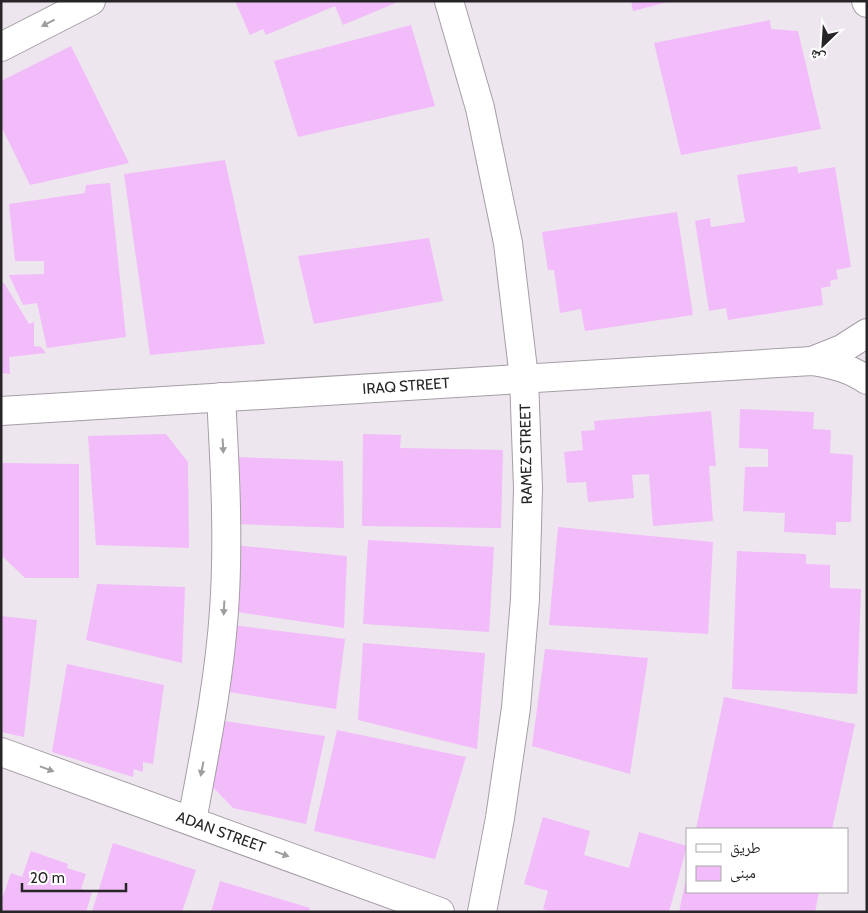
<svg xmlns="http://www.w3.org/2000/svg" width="868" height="913" font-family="Cabin,'Noto Naskh Arabic',sans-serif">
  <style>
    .building { fill: #f2bbf9 }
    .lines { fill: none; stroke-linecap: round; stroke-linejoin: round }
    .minor-casing { stroke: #a59ea5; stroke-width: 30 }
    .tertiary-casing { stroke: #a59ea5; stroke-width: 30 }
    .minor { stroke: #fff; stroke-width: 28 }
    .tertiary { stroke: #fff; stroke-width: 28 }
    .oneway { fill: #9e9d9e }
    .labels { text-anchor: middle; stroke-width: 4; stroke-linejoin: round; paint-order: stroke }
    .street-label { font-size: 15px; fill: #282528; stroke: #fff }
  </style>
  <rect width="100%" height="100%" fill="#eee6ef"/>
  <g class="building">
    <polygon points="235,1 400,1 343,25 335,6 266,35 263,29 250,35"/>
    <polygon points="631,1 668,1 668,2 633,11"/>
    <polygon points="770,20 771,29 798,31 821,129 681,155 654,43"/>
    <polygon points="411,25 435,106 298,137 274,61"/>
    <polygon points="71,46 129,163 30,185 1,126 1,81"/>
    <polygon points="225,160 265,344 150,355 124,174"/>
    <polygon points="797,166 798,173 835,167 851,267 836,270 838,279 830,281 831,286 821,288 823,305 728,320 726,308 709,311 695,221 710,218 711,227 745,222 737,175"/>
    <polygon points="110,183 126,337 47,348 37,303 23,305 9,275 44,274 44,261 15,261 9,204 85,193 86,185"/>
    <polygon points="677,212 693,315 585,331 581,309 560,313 554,270 548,270 542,232"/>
    <polygon points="429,238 443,301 314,324 298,256"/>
    <polygon points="4,283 29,324 34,322 34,346 41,347 46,353 9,357 10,374 1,373 1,284"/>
    <polygon points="740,409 814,412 813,429 831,430 830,453 853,455 851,522 836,522 836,535 784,532 785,513 743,511 745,467 768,467 768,449 739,448"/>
    <polygon points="711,411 716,466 709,466 713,521 653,526 649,474 632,475 634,498 588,502 586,482 567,483 564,452 583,450 581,431 595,430 594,421"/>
    <polygon points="166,434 188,462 189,548 96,545 88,436"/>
    <polygon points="363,434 401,435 400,448 503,450 501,528 362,526"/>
    <polygon points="237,457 343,461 344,528 236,524"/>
    <polygon points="1,463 79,464 79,578 25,578 1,555"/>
    <polygon points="558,527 713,542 708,634 549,625"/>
    <polygon points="368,540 494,547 489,632 363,624"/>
    <polygon points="234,545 347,556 344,628 231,611"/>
    <polygon points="737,551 806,554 806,564 830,565 830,588 861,589 857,694 732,689"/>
    <polygon points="97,584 185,587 182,663 86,640"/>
    <polygon points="1,616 37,620 24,737 1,732"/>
    <polygon points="232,625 345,639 336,709 222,691"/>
    <polygon points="363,643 485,653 477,749 358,720"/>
    <polygon points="545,649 648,658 630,774 532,746"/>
    <polygon points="67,664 164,685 153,764 143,762 143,772 134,769 133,777 52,752"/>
    <polygon points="724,697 855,724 832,829 696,829"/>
    <polygon points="218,720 325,736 306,824 233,808 211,785"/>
    <polygon points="337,730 466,757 435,859 314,831"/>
    <polygon points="543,817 590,831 584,855 629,868 639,832 687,846 669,912 552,912 543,909 548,891 524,884"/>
    <polygon points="113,843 196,870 182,912 92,912"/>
    <polygon points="31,851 68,864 67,868 86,874 81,889 92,892 86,912 1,912 1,902 11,873 22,877"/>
    <polygon points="686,879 687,892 819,892 815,912 679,912"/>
    <polygon points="220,881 310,908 309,912 211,912"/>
  </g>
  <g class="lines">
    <defs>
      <g id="minor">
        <polyline points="449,1 480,108 508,243 524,378 528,488 525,599 516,708 500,818 482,912"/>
        <polyline points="1,47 91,1"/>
        <polyline points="812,361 842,349 867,333"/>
        <path d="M1,411L812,361C831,364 850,368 867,380"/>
        <polyline points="1,752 440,912"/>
        <path d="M192,821C205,751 219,682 224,611C229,539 225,468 221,397"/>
      </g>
      <polyline id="tertiary" points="866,1 867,3"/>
    </defs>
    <use href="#minor" class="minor-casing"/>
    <use href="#tertiary" class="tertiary-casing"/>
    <use href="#minor" class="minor"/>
    <use href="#tertiary" class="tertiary"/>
  </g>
  <defs><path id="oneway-solid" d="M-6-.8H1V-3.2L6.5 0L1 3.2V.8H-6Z" transform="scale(1.25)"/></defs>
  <g class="oneway">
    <use href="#oneway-solid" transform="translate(48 23) rotate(153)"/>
    <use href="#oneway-solid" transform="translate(223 446) rotate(87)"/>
    <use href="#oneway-solid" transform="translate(224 608) rotate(93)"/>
    <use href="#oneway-solid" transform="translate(47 769) rotate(20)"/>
    <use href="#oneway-solid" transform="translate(202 769) rotate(101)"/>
    <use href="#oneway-solid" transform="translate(282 854) rotate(20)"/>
  </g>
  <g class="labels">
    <g class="street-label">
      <text transform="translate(406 386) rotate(-4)" y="5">IRAQ STREET</text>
      <text transform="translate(526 454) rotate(-91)" y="5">RAMEZ STREET</text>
      <text transform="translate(221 832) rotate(20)" y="5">ADAN STREET</text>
    </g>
  </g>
  <rect width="868" height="913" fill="none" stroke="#282528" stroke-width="5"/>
  <rect x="686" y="828" width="162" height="65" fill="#ffffff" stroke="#a9a8a9"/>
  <rect x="696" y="844" width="25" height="8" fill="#ffffff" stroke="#a9a8a9"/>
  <text x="730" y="853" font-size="15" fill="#282528">طريق</text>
  <rect x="696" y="866" width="25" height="15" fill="#f2bbf9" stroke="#a9a8a9"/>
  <text x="730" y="878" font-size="15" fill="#282528">مبنى</text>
  <g transform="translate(823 45) rotate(205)" stroke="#ffffff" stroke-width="4" paint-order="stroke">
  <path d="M0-4L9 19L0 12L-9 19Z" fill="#282528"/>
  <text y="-8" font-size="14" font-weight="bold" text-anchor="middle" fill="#282528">ش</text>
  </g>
  <path d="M22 883v8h104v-8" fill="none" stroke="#282528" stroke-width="2.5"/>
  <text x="30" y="883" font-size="15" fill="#282528" stroke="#ffffff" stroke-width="4" paint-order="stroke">20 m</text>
</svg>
